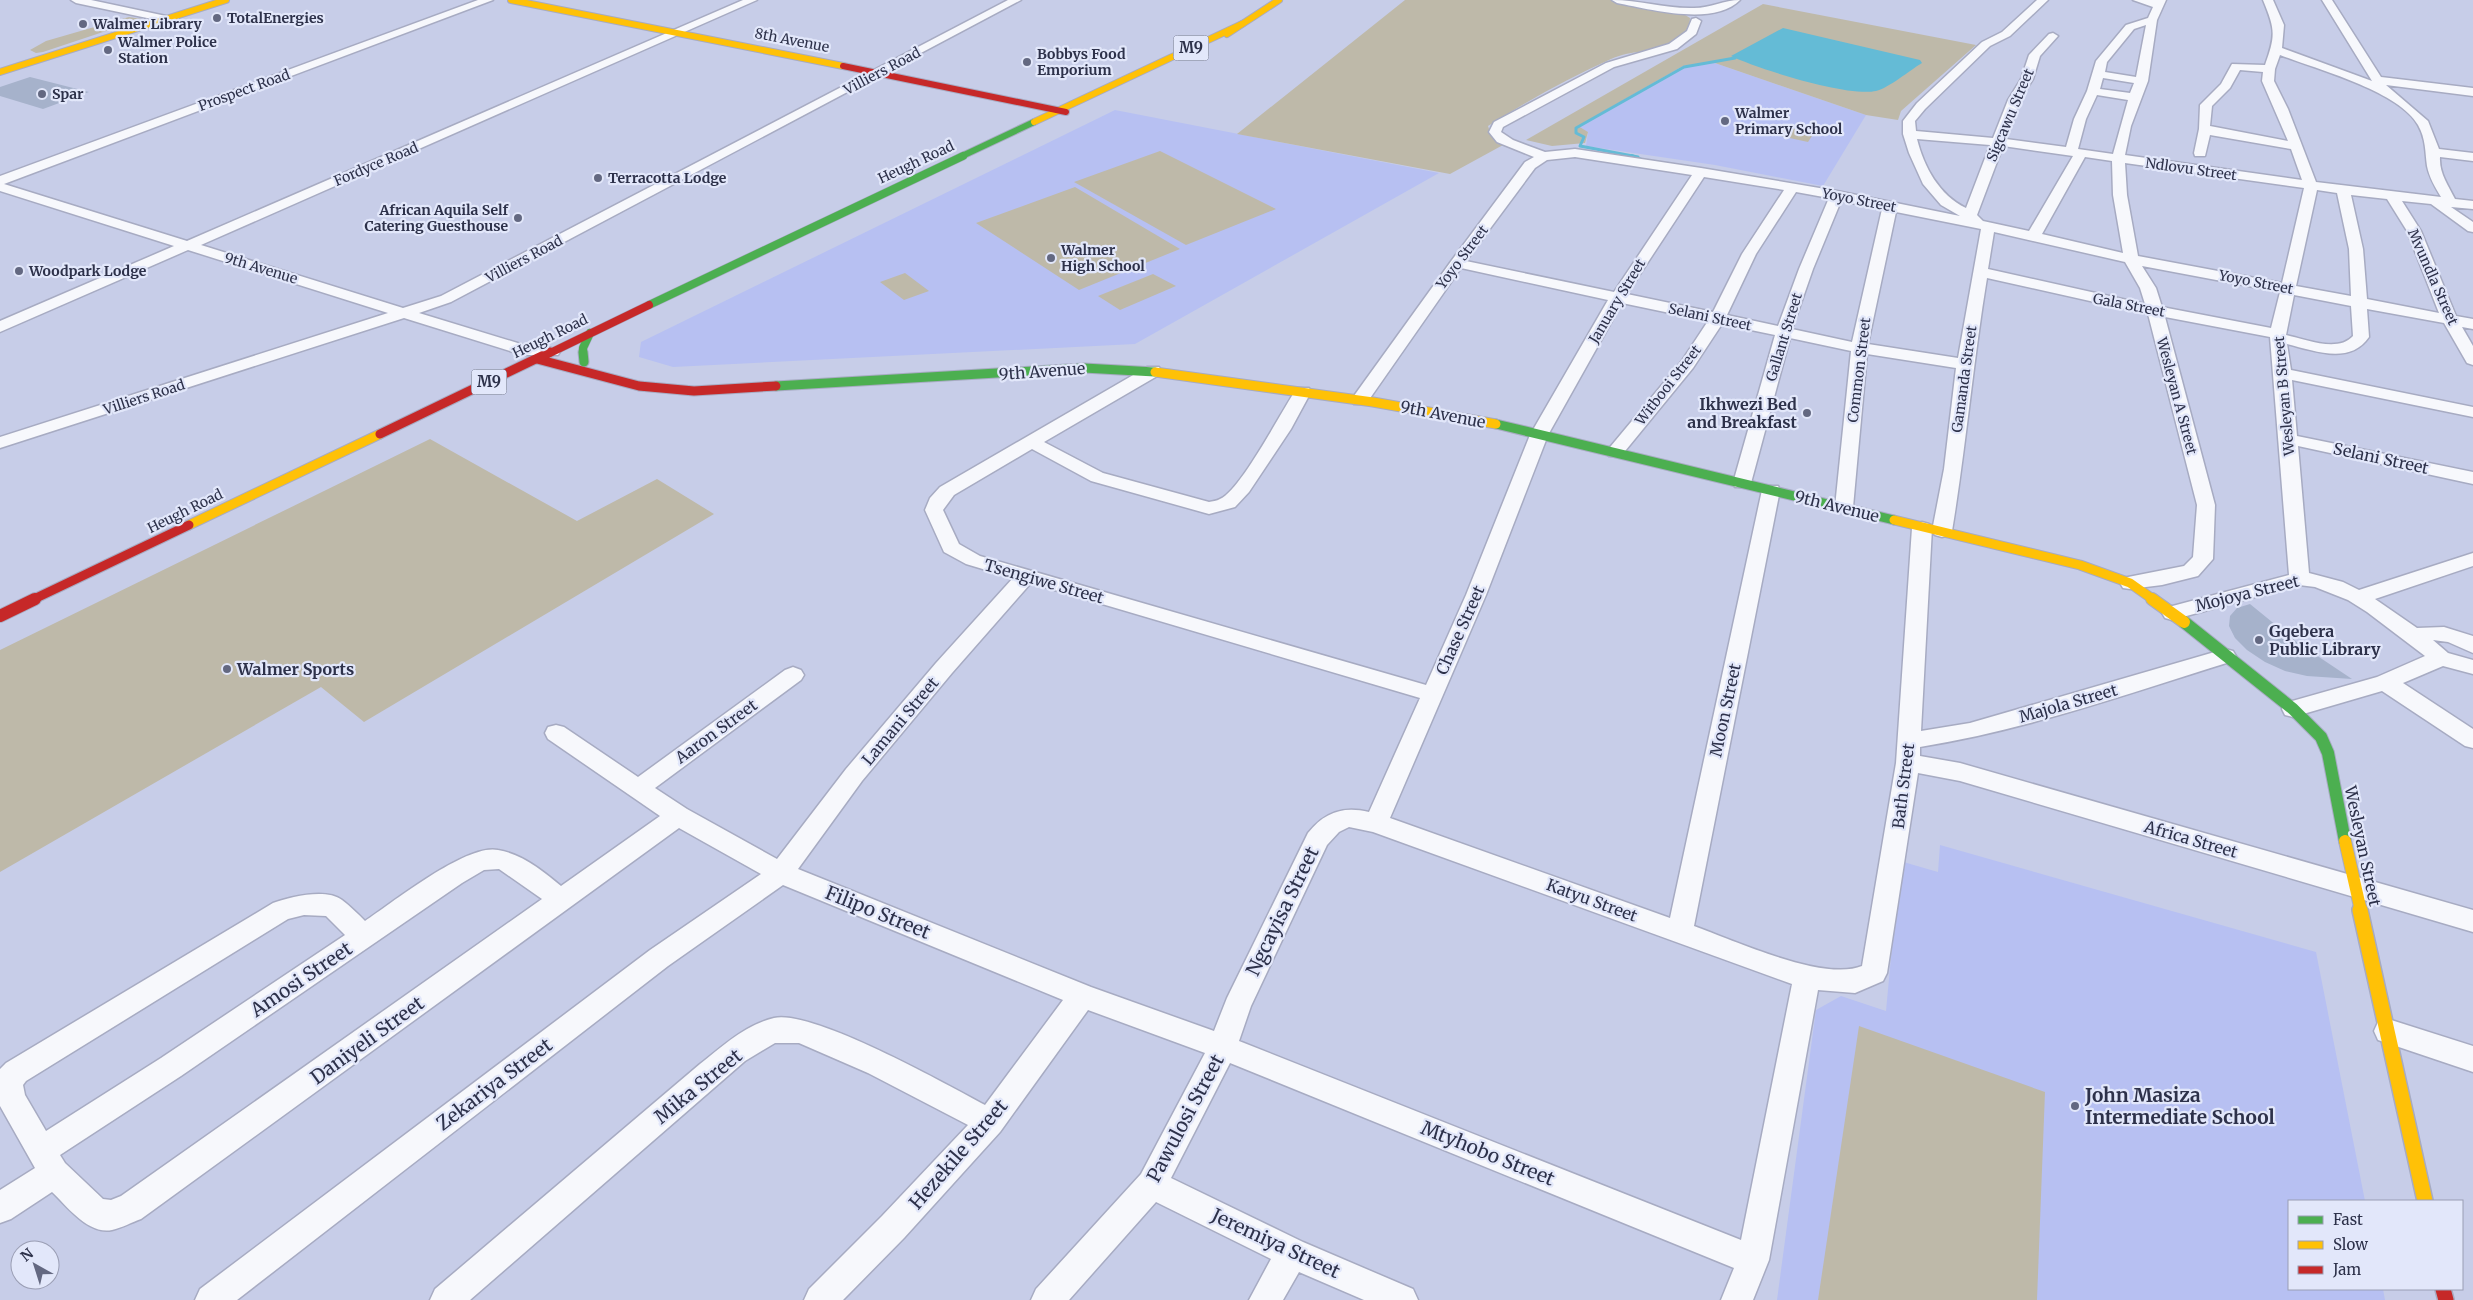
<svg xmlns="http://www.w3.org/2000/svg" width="2473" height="1300" font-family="Merriweather,serif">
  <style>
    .built { fill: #b7c0f2 }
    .green { fill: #beb9a9 }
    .water { fill: #64bbd6 }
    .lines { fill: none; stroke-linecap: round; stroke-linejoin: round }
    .stream-far1 { stroke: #64bbd6; stroke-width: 3 }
    .stream { stroke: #64bbd6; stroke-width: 4 }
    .building { fill: #a6b2cb }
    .street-casing { stroke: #a7abc2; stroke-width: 3 }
    .fast-far3-casing { stroke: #a7abc2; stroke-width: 8 }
    .fast-far2-casing { stroke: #a7abc2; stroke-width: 9 }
    .fast-far1-casing { stroke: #a7abc2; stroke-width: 11 }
    .fast-casing { stroke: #a7abc2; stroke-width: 14 }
    .slow-far3-casing { stroke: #a7abc2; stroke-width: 8 }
    .slow-far2-casing { stroke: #a7abc2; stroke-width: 11 }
    .slow-far1-casing { stroke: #a7abc2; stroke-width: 14 }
    .slow-casing { stroke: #a7abc2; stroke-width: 18 }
    .jam-far4-casing { stroke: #a7abc2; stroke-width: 8 }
    .jam-far3-casing { stroke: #a7abc2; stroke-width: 9 }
    .jam-far2-casing { stroke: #a7abc2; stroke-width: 11 }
    .jam-far1-casing { stroke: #a7abc2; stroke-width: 14 }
    .jam-casing { stroke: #a7abc2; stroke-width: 18 }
    .street { fill: #f7f8fc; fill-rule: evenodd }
    .fast-far3 { stroke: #4caf50; stroke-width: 6 }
    .fast-far2 { stroke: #4caf50; stroke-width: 8 }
    .fast-far1 { stroke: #4caf50; stroke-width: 9 }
    .fast { stroke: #4caf50; stroke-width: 12 }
    .slow-far3 { stroke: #ffc107; stroke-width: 6 }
    .slow-far2 { stroke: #ffc107; stroke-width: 9 }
    .slow-far1 { stroke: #ffc107; stroke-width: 12 }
    .slow { stroke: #ffc107; stroke-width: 15 }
    .jam-far4 { stroke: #c62828; stroke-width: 6 }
    .jam-far3 { stroke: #c62828; stroke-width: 8 }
    .jam-far2 { stroke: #c62828; stroke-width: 9 }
    .jam-far1 { stroke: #c62828; stroke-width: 12 }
    .jam { stroke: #c62828; stroke-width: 15 }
    .poi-dot { fill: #636881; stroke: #e2e7fa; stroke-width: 2 }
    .labels { text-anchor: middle; stroke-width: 4.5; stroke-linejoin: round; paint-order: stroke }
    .far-poi-label { font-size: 14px; font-weight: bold; fill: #2d314a; stroke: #e2e7fa; text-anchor: start }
    .far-street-label { font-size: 14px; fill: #2d314a; stroke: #e2e7fa }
    .shield { fill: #e2e7fa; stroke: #63687f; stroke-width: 1 }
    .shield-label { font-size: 15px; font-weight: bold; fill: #2d314a }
    .street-label { font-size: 16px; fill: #2d314a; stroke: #e2e7fa }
    .poi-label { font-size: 16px; font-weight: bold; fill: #2d314a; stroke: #e2e7fa; text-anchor: start }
    .near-street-label { font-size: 19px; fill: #2d314a; stroke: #e2e7fa }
    .near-poi-label { font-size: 19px; font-weight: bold; fill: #2d314a; stroke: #e2e7fa; text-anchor: start }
  </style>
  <rect width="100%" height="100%" fill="#c7cde8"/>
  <g class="built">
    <polygon points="1712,62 1866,115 1823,186 1715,165 1586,146 1588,132 1577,127 1683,66"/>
    <polygon points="1115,110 1439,173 1135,344 673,367 639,357 641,342"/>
    <polygon points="1940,845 2316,952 2365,1201 2289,1201 2289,1289 2383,1289 2385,1300 1777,1300 1816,1010 1841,996 1886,1011 1900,861 1938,872"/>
  </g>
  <g class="green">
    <path d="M1405,0H1613L1682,13L1690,18C1690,29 1683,36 1673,42C1654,53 1630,50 1611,59C1569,78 1527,101 1488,126L1491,135L1503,145L1450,174L1237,134Z"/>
    <polygon points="1763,4 1976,45 1901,111 1898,120 1866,115 1712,62 1683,66 1578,126 1588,132 1585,143 1552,146 1526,140"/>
    <polygon points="129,17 142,19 43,52 36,53 30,50 46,41"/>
    <polygon points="1773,124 1814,133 1808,142 1766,133"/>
    <polygon points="1160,151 1276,209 1186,245 1074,182"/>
    <polygon points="1075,187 1180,249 1079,290 976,223"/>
    <polygon points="905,273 929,291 904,300 880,282"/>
    <polygon points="1153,274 1176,286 1120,310 1098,296"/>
    <polygon points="430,439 577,521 657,479 714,514 364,722 321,687 0,872 0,650"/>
    <polygon points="1859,1026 2045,1092 2037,1300 1818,1300"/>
  </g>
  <path class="water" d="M1783,28L1920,60L1922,63C1910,70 1889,88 1876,91C1847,97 1758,69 1731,56Z"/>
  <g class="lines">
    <polyline class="stream-far1" points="1638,157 1580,146 1584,137 1576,133 1576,128 1684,67 1735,58"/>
    <polyline class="stream" points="1632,156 1644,161"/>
  </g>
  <g class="building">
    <polygon points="30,77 89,92 43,109 0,96 0,87"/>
    <polygon points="2250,604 2298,643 2352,679 2307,676 2285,671 2265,662 2247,650 2235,638 2229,626 2230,616 2237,608"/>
  </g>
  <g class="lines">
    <defs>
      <g id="street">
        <polygon points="71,0 91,0 166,16 171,19 166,22 76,3"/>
        <polygon points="478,0 493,0 4,184 187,241 743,0 757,0 201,245 403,308 441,296 1008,0 1021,0 451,302 419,313 524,345 558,349 560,352 558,355 523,355 404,318 0,448 0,437 388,313 188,250 0,332 0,321 174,246 0,191 0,176"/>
        <path d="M1612,0C1640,0 1666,9 1694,8C1711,8 1724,0 1740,0C1714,27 1649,9 1617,3Z"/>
        <path d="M2037,0H2048L2010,36L1990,46L1925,109L1915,121L1916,131L1993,138L2008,100L2021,79L2029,55L2049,34L2053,33L2058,36L2040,56L2033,79L2020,100L2006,139L2066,147L2074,119L2087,91L2096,61L2126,25L2148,18L2153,7L2133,0H2166L2157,20L2148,81L2131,126L2125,155L2302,180L2291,149L2210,135L2205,156H2195L2194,153L2199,129L2200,105L2221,84L2232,64L2265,65C2276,35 2275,29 2263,0H2273L2284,25L2282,48L2372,81L2322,0H2332L2381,77L2473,88V96L2386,85L2428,121L2439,149L2473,153V161L2440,157C2439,173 2448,185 2455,199L2473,201V209L2451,207L2473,222V232L2468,231L2431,204L2402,201L2421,231L2456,316L2473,319V329L2462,327L2473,346V365L2467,363L2444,323L2367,309L2369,337C2350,365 2315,351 2287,344L2291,370L2473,407V417L2292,380L2297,436L2473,472V484L2298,446L2309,573L2343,582L2359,590L2473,553V566L2375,599L2417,628L2444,627L2473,636V653L2448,642L2433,640L2448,653L2473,660V674L2443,666L2403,683L2473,729V748L2465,746L2382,691L2293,717L2285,715L2282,709L2285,703L2377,677L2425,656L2367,612L2348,600L2315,587L2299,585L2172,620L2165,618L2162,613L2165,608L2289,575L2270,337L2165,317L2215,505L2213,559L2198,576L2162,585L2130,589L2123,588L2120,583L2123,578L2184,566L2193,557L2197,505L2148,314L1987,278C1973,362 1966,447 1952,531L1949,535L1942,537L1935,535L1932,531L1944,469L1956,368L1867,354L1853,507L1851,511H1837L1835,507L1851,351L1790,338L1751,483L1749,487H1735L1733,483L1775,335L1722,324L1693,368L1621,456H1609L1606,452L1681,362L1708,321L1622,303L1548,435L1486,595L1390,818L1670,918L1762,490L1764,486H1778L1780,490L1694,926C1733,940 1824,982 1862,966L1896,763L1912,528L1915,524L1922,522L1929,524L1932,528L1921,731L1970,723L2225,649L2233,651L2236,656L2233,661C2130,693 2027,730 1920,747V756L1960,763L2473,910V932L1960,781L1918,773L1887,973L1883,981L1855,993L1818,990L1769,1260L1753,1300H1721L1734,1268L1230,1063L1171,1178L1303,1242L1413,1289L1418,1300H1364L1299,1272L1283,1300H1249L1271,1259L1156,1202L1069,1300H1031L1036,1289L1141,1174L1205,1053L1088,1010L1000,1132L904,1238L843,1300H804L809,1289L882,1216L968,1125L868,1073L799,1043H775L745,1061L470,1300H430L435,1289L700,1064C723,1046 745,1025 774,1018C812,1009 946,1084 985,1105L1063,1000L783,885L668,966L237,1300H195L200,1289L650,950L761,874L679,828L141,1219C132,1222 122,1228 112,1230C88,1235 67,1206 52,1192L11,1219L0,1223V1190L35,1168L0,1106V1069L6,1063L273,903C290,897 326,888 342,900C350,906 358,914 365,921C392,903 467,843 498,850C522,854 543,871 561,886L660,816L548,739L545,733L548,727L556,725L564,727L638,777L785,670L793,667L801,670L804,675L801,680L655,788L687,809L777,859L846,769L936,663L1013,578L966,564L944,552L925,510L930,498L940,487L1147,367H1159L1161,371L1159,375L1044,442L1103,473L1209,502C1212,501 1217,501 1220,499C1241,490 1282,410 1297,388H1309L1311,392L1291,429L1249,492L1235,507L1209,514L1091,481L1032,449L954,495L943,510L959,544L980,556L1426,685L1466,595L1530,435L1608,300L1461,268L1366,404H1354L1351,400L1452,260L1525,162L1534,157L1497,142L1489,132L1494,122L1606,63L1669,44L1687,31L1692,19L1696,18L1701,21L1696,34L1677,49L1614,67L1503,127L1501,132L1513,140L1545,152L1575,149L1701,168L1837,191L1960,216L1941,205L1923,184L1909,153L1903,134V121L1917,103L1982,42L2002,32ZM2146,25L2136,77L2105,72L2107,62L2134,29ZM2280,55C2316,69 2399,91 2418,125C2426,139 2425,152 2427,166C2429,177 2435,187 2441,197L2316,182L2288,109L2274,81L2275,69ZM2240,70L2263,72L2262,81L2288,141L2210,126L2212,106L2230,88ZM2103,78L2134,83L2130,93L2100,89ZM2097,95L2128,100L2113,154L2078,149L2086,119ZM1917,139L1990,145L1966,208C1939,195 1924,167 1917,139ZM2003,146L2073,156L2029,231L1983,221L1977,215ZM1575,157L1692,175L1614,292L1466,261L1535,168L1547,160ZM2085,157L2112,161L2113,195L2123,253L2042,234ZM2125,163L2304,188L2282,283L2138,256L2127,195ZM1704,177L1784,190L1742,254L1713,312L1627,294ZM2317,190L2337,193L2349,249L2351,296L2296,286ZM1796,192L1829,198L1799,269L1778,326L1727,315L1756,254ZM2351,195L2387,199L2407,231L2439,313L2367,299L2363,249ZM1841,201L1882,209L1852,342L1792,329L1813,269ZM1896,212L1981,229L1958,358L1868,344ZM1994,232L2125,262L2140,288L2145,304L1988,269ZM2142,266L2280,292L2271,328L2162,307L2156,288ZM2294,295L2351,306L2353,336C2338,353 2305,339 2286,335ZM1031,583L1420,698L1369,812C1343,806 1325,812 1308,833L1227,998L1214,1031L1091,987L798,869L862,781L952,673ZM1349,827L1373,832L1792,984L1741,1240L1239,1041L1251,1006L1327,845L1339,832ZM499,869L542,899L121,1196L111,1200L103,1199L65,1163L60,1155L181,1076L462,883L484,870ZM304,915L326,916L345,935L161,1058L46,1131L25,1095L23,1085L26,1081L288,919Z"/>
        <polygon points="2388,1019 2473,1046 2473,1072 2378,1040 2374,1031 2378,1022"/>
      </g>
      <polyline id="fast-far3" points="960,157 1034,122"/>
      <g id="fast-far2">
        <polyline points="649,305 963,156"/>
        <polyline points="583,354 583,348 590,333"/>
      </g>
      <g id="fast-far1">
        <polyline points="583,352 584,362"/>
        <polyline points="776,386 1084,368 1155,372"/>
        <polyline points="1496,424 1894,520"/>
      </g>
      <polyline id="fast" points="2184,622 2293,709 2321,737 2328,753 2345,841"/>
      <g id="slow-far3">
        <polyline points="511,0 843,66"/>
        <polyline points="1227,34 1279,0"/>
        <polyline points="0,72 226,0"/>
        <polyline points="1034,122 1242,24"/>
      </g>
      <g id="slow-far2">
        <polyline points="1155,372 1373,402 1496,424"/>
        <polyline points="1894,520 2080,565 2130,583 2154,600"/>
        <polyline points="189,525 380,434"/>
      </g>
      <g id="slow-far1">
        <polyline points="2152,599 2184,622"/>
        <polyline points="2345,841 2361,911"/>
      </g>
      <polyline id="slow" points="2360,910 2425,1201"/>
      <polyline id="jam-far4" points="843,66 1066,112"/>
      <polyline id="jam-far3" points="548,354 649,305"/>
      <g id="jam-far2">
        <polyline points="537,359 639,386 694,391 776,386"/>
        <polyline points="380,434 550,352"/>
        <polyline points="32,600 189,525"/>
      </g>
      <polyline id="jam-far1" points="0,616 35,599"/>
      <polyline id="jam" points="2443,1289 2446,1300"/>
    </defs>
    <use href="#street" class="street-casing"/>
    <use href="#fast-far3" class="fast-far3-casing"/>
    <use href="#fast-far2" class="fast-far2-casing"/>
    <use href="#fast-far1" class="fast-far1-casing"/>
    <use href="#fast" class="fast-casing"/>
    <use href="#slow-far3" class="slow-far3-casing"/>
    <use href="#slow-far2" class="slow-far2-casing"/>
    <use href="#slow-far1" class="slow-far1-casing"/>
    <use href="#slow" class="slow-casing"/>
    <use href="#jam-far4" class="jam-far4-casing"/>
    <use href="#jam-far3" class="jam-far3-casing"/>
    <use href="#jam-far2" class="jam-far2-casing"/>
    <use href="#jam-far1" class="jam-far1-casing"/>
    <use href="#jam" class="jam-casing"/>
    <use href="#street" class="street"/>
    <use href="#fast-far3" class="fast-far3"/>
    <use href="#fast-far2" class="fast-far2"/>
    <use href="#fast-far1" class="fast-far1"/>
    <use href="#fast" class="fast"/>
    <use href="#slow-far3" class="slow-far3"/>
    <use href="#slow-far2" class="slow-far2"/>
    <use href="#slow-far1" class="slow-far1"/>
    <use href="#slow" class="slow"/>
    <use href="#jam-far4" class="jam-far4"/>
    <use href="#jam-far3" class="jam-far3"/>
    <use href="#jam-far2" class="jam-far2"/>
    <use href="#jam-far1" class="jam-far1"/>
    <use href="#jam" class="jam"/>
  </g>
  <g class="poi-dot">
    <circle cx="217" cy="18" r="5"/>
    <circle cx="83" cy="24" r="5"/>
    <circle cx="108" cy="50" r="5"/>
    <circle cx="1027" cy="62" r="5"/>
    <circle cx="42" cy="94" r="5"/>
    <circle cx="1725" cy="121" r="5"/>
    <circle cx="598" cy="178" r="5"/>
    <circle cx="518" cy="218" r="5"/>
    <circle cx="1051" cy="258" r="5"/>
    <circle cx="19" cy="271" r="5"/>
    <circle cx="1807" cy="413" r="5"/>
    <circle cx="2259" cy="640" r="5"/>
    <circle cx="227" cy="669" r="5"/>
    <circle cx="2075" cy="1106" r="5"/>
  </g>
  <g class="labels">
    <g class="far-poi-label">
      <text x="227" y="23">TotalEnergies</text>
      <text x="93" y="29">Walmer Library</text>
      <text x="118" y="47">Walmer Police<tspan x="118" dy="16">Station</tspan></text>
      <text x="1037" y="59">Bobbys Food<tspan x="1037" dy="16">Emporium</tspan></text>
      <text x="52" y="99">Spar</text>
      <text x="1735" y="118">Walmer<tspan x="1735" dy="16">Primary School</tspan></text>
      <text x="608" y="183">Terracotta Lodge</text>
      <text x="508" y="215" text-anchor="end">African Aquila Self<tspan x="508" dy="16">Catering Guesthouse</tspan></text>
      <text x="1061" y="255">Walmer<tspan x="1061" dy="16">High School</tspan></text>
      <text x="29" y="276">Woodpark Lodge</text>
    </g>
    <g class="far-street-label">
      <text transform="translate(792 40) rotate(11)" y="5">8th Avenue</text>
      <text transform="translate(882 71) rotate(-28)" y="5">Villiers Road</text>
      <text transform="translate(244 90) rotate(-20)" y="5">Prospect Road</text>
      <text transform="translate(2010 115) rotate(-67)" y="5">Sigcawu Street</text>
      <text transform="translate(916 162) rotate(-25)" y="5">Heugh Road</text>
      <text transform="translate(376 164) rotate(-23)" y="5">Fordyce Road</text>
      <text transform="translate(2191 169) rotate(8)" y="5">Ndlovu Street</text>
      <text transform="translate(1859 200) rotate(11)" y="5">Yoyo Street</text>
      <text transform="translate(1462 257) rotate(-53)" y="5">Yoyo Street</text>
      <text transform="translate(524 259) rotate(-28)" y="5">Villiers Road</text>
      <text transform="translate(261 268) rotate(17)" y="5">9th Avenue</text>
      <text transform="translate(2433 277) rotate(66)" y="5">Mvundla Street</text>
      <text transform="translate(2256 282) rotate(11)" y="5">Yoyo Street</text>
      <text transform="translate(1617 301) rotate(-59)" y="5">January Street</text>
      <text transform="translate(2129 305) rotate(11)" y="5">Gala Street</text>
      <text transform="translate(1710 317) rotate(12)" y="5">Selani Street</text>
      <text transform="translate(550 336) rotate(-26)" y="5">Heugh Road</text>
      <text transform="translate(1784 337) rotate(-73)" y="5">Gallant Street</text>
      <text transform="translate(1859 370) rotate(-83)" y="5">Common Street</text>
      <text transform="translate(1964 379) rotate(-82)" y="5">Gamanda Street</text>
      <text transform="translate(1668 385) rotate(-52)" y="5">Witbooi Street</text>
      <text transform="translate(2177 396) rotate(75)" y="5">Wesleyan A Street</text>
      <text transform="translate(2284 396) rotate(-95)" y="5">Wesleyan B Street</text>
      <text transform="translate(144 397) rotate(-18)" y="5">Villiers Road</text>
      <text transform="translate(185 511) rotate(-26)" y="5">Heugh Road</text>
    </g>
    <g class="shield">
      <rect x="1173.5" y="35.5" width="35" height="25" rx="4"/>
      <rect x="471.5" y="369.5" width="35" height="25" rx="4"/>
    </g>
    <g class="shield-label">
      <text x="1191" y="53">M9</text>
      <text x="489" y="387">M9</text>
    </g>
    <g class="street-label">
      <text transform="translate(1042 371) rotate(-4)" y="6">9th Avenue</text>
      <text transform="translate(1443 414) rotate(11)" y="6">9th Avenue</text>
      <text transform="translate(2381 458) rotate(12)" y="6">Selani Street</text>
      <text transform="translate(1837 506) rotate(14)" y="6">9th Avenue</text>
      <text transform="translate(1044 581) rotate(16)" y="6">Tsengiwe Street</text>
      <text transform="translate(2247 593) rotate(-14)" y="6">Mojoya Street</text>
      <text transform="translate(1460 630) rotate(-66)" y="6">Chase Street</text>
      <text transform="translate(2068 703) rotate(-16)" y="6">Majola Street</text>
      <text transform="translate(1725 710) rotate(-78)" y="6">Moon Street</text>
      <text transform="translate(900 721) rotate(-50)" y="6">Lamani Street</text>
      <text transform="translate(716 731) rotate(-36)" y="6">Aaron Street</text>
      <text transform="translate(1903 786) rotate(-83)" y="6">Bath Street</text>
      <text transform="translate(2191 839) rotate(16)" y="6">Africa Street</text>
      <text transform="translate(2363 846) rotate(78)" y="6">Wesleyan Street</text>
      <text transform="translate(1592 900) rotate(20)" y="6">Katyu Street</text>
    </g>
    <g class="poi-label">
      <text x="1797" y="410" text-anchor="end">Ikhwezi Bed<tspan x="1797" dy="18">and Breakfast</tspan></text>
      <text x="2269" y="637">Gqebera<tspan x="2269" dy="18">Public Library</tspan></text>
      <text x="237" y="675">Walmer Sports</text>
    </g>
    <g class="near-street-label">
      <text transform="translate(1282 911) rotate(-64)" y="7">Ngcayisa Street</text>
      <text transform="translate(878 912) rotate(22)" y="7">Filipo Street</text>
      <text transform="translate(301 979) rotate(-34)" y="7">Amosi Street</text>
      <text transform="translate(367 1040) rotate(-36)" y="7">Daniyeli Street</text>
      <text transform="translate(494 1084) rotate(-37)" y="7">Zekariya Street</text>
      <text transform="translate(698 1086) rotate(-39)" y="7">Mika Street</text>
      <text transform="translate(1185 1118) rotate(-62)" y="7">Pawulosi Street</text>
      <text transform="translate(1488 1153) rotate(22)" y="7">Mtyhobo Street</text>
      <text transform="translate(958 1154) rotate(-49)" y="7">Hezekile Street</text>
      <text transform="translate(1276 1243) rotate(25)" y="7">Jeremiya Street</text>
    </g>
    <g class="near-poi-label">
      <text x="2085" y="1102">John Masiza<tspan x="2085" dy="22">Intermediate School</tspan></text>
    </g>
  </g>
  <rect x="2288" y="1200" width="175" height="90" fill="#e2e7fa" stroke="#9a9eb4"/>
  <rect x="2298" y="1216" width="25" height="8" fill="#4caf50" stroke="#9a9eb4"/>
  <text x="2333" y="1225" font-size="15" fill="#2d314a">Fast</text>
  <rect x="2298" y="1241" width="25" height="8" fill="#ffc107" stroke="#9a9eb4"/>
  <text x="2333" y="1250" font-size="15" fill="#2d314a">Slow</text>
  <rect x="2298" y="1266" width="25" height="8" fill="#c62828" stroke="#9a9eb4"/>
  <text x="2333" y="1275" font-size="15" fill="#2d314a">Jam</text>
  <g transform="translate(35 1265) rotate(321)"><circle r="24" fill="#e2e7fa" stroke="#9a9eb4"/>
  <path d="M0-4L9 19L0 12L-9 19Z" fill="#636881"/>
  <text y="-8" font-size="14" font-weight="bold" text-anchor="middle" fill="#2d314a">N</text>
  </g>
</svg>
